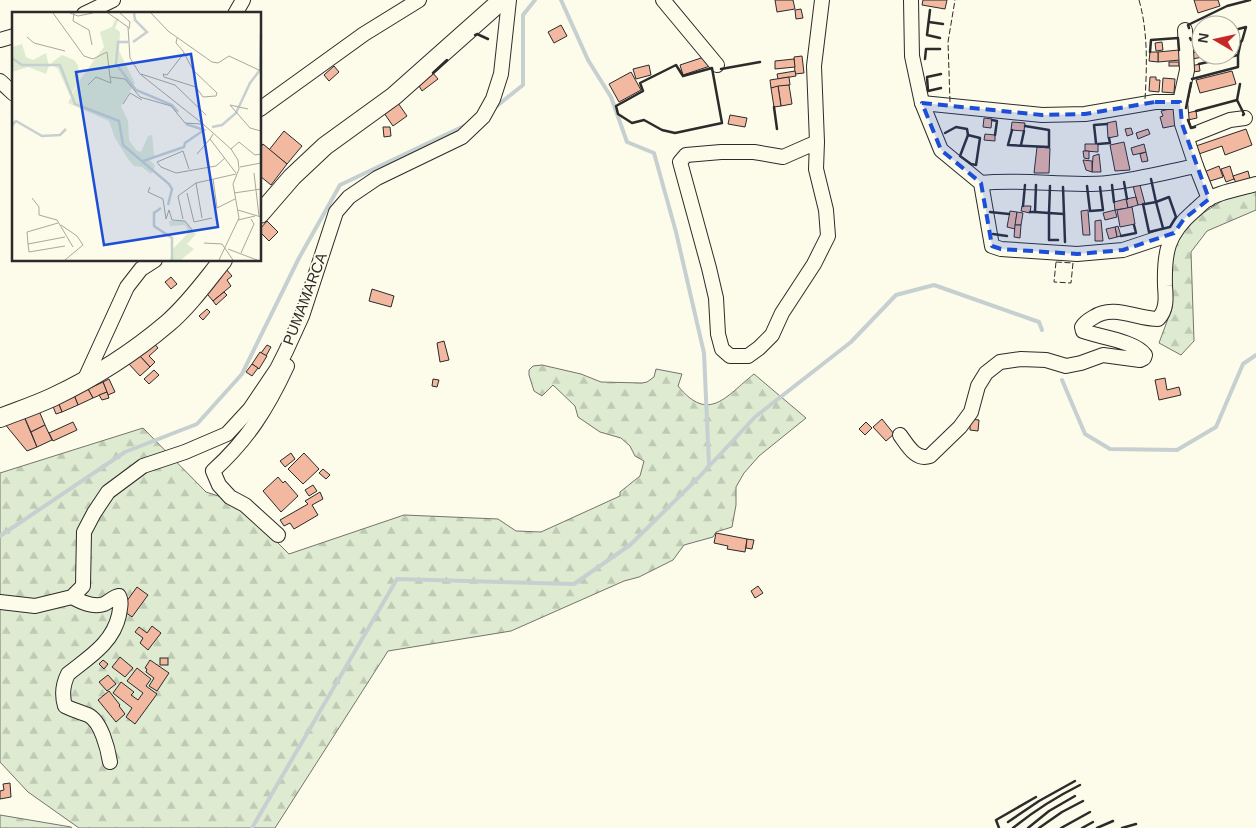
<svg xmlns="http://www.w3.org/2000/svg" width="1256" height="828" font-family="Arial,sans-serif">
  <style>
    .forest { fill: url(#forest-firs); stroke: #74746e }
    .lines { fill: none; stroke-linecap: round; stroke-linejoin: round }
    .stream { stroke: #c7d0d0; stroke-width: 4 }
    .building { fill: #f2b8a0; stroke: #2b2b2b }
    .minor-casing { stroke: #2b2b2b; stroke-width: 16 }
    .major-casing { stroke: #2b2b2b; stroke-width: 20 }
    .minor { stroke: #fdfbea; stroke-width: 14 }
    .major { stroke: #fdfbea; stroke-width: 18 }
    .fence { stroke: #2b2b2b; stroke-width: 1; stroke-dasharray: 6 2.5; stroke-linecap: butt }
    .wall { stroke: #2b2b2b; stroke-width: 2.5 }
    .marked { fill: #1d4ed8; fill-opacity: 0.2; stroke: #1d4ed8; stroke-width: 4; stroke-dasharray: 10 6; stroke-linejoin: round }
    .labels { text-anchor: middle; stroke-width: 4; stroke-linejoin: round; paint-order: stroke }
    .street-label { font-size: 15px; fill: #2b2b2b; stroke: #fdfbea }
    .inset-river { fill: none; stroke: #c7d0d0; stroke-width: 2.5 }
    .inset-road { fill: none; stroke: #a9a89e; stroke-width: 1 }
    .view { fill: #1d4ed8; fill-opacity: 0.15; stroke: #1d4ed8; stroke-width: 2.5 }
    .inset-edge { fill: none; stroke: #2b2b2b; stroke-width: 2.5 }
  </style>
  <defs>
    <pattern id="forest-firs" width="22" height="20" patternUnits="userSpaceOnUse" patternTransform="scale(1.25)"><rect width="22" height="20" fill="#deebd1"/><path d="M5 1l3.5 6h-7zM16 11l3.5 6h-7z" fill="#bfcab4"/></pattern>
  </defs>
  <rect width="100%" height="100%" fill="#fdfbea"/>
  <g class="forest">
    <polygon points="1256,191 1256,210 1207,231 1191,252 1194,341 1181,355 1159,343 1172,308 1169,284 1170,252 1189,222 1228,197"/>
    <path d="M542,365L581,374L601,382L642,383L647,382L654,377L656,369L682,374L678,386C709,424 726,396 754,374L806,418L759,456L744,473L736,487V505L732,527L716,532L713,537L684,545L673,560L639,577L624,581L511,631L388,651L275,828H79L28,792L0,762V473L143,428L206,492L237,502L289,554L404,515L498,519L516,531L541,532L620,496V492L640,476L644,461L635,456L630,446L621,438L600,432L578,417L575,406L553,385L542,396L534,391L529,375V370L533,366Z"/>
    <polygon points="0,815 71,827 72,828 0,828"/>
  </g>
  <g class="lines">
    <g class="stream">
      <polyline points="561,0 588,60 611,97 627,142 654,153 676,232 704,353 709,465"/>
      <polyline points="493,109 523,85 523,15 535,0"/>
      <polyline points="1062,380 1085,434 1110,449 1177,450 1216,427 1243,364 1256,355"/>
      <polyline points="0,536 125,452 197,424 242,374 299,258 340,185 466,125"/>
      <polyline points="252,828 397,579 574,584 630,545 700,476 755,417 851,342 896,295 934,285 1039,322 1042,330"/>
    </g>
  </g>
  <g class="building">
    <polygon points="775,0 793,0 795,9 777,12"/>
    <polygon points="923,0 947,0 945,9 922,5"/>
    <polygon points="1194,0 1218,0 1220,6 1198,13"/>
    <polygon points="801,9 803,18 796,19 795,10"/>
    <polygon points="561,25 567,36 554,43 548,32"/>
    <polygon points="1162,42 1163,50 1156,51 1155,43"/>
    <polygon points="1179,50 1180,60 1158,62 1158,52"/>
    <polygon points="1201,51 1203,57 1192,59 1191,53"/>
    <polygon points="1150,52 1158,52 1158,62 1149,61"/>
    <polygon points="707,56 710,66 683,75 680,65"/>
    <polygon points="802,56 804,73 795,74 794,57"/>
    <polygon points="794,59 795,67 775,69 775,61"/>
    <rect x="1169" y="62" width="10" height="4"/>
    <polygon points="1199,64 1200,71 1193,72 1192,66"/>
    <polygon points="649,65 651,75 636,79 633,69"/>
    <polygon points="334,66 339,72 329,81 324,75"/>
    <polygon points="795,71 796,76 778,79 777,74"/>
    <polygon points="1232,71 1236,84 1200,93 1196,80"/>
    <polygon points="631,72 641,90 619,102 609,84"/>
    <polygon points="433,73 438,79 422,91 418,84"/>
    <polygon points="789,77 790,85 771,88 770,80"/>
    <polygon points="1150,77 1156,77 1156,80 1160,80 1159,92 1149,91"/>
    <polygon points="1163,78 1175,79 1174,93 1162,92"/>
    <polygon points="789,85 792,104 781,106 778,86"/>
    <polygon points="778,86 781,106 774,107 771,88"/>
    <polygon points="398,103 407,116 393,126 384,113"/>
    <polygon points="1174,108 1178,125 1163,128 1160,117 1163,116 1161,111"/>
    <polygon points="1196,111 1197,118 1188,120 1187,113"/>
    <polygon points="730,115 747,118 745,127 728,124"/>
    <polygon points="984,118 992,119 991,128 983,127"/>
    <polygon points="1116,121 1118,136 1108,138 1107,123"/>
    <polygon points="1012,122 1025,123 1024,131 1011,130"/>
    <polygon points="383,127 390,127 391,136 384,137"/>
    <polygon points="1131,128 1133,134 1127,136 1125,129"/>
    <polygon points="1148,129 1150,134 1138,139 1136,133"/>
    <polygon points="1246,129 1252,145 1225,155 1222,146 1196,155 1193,147"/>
    <polygon points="284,131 302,146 287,164 269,150"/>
    <polygon points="985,134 995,135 995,141 984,140"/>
    <polygon points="1124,142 1130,170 1115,171 1110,145"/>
    <polygon points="263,144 287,164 271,185 260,176 260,148"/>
    <polygon points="1085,144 1098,144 1098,152 1085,151"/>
    <polygon points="1144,144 1146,152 1133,155 1131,148"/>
    <polygon points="1037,147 1050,148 1049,173 1034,173"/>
    <polygon points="1083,151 1089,151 1089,159 1084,158"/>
    <polygon points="1146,152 1148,161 1142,162 1140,154"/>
    <polygon points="1099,154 1101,172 1092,172 1093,156"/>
    <polygon points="1083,160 1092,161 1092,172 1086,170"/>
    <polygon points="1219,166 1223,177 1207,182 1204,172"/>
    <polygon points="1230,166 1234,179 1226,182 1221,169"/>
    <polygon points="1248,171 1250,179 1236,183 1233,176"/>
    <polygon points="1140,185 1145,204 1138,205 1133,186"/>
    <polygon points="1136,197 1138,205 1128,208 1126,199"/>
    <polygon points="1126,199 1128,208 1115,210 1114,202"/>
    <polygon points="1022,206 1031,206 1030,213 1021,211"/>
    <polygon points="1132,207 1135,224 1120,227 1117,210"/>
    <polygon points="1088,210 1090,235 1083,235 1081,211"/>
    <polygon points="1115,210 1117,217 1105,220 1103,213"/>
    <polygon points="1010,211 1017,212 1015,229 1007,227"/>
    <polygon points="1017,212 1023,213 1021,225 1015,225"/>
    <polygon points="1101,220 1103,241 1095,241 1095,221"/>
    <polygon points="267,221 278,232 269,241 260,232 260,229"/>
    <polygon points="1015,225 1021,225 1020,238 1014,237"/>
    <polygon points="1118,226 1121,236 1117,237 1115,227"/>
    <polygon points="1115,227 1117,237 1109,239 1106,229"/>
    <polygon points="226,269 232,276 227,280 231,286 213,301 203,289"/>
    <polygon points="171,277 177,284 171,289 165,282"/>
    <polygon points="372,289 394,296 391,307 369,301"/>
    <polygon points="224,292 227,295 216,305 213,301"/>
    <polygon points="207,309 210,312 203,320 199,316"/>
    <polygon points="152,341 158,348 149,356 155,362 150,367 138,354"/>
    <polygon points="444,341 449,360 440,362 437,343"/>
    <polygon points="267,345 271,347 266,356 261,353"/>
    <polygon points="260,352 267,356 259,369 252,364"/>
    <polygon points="138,354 150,367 140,376 128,363"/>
    <polygon points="252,364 258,368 252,376 246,372"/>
    <polygon points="154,370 159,375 149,384 144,379"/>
    <polygon points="1165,378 1167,390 1179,387 1181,395 1159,400 1155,380"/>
    <polygon points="109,379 115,392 108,395 103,382"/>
    <polygon points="433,379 439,380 437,387 432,386"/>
    <polygon points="103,382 107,392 93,398 88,389"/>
    <polygon points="88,389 93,398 78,405 74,395"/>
    <polygon points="107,392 109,398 102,400 99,395"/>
    <polygon points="74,395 78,405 62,412 58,402"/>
    <polygon points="58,402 62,412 56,414 52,404"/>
    <polygon points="37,406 45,425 31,432 22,412"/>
    <polygon points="22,412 37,447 27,451 4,423"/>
    <polygon points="882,419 894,434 886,441 873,427"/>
    <polygon points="970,419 979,420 978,431 970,430"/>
    <polygon points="73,422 77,430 53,441 49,433"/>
    <polygon points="866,422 872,428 865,435 859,429"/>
    <polygon points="45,425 52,440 37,447 31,432"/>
    <polygon points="291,453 295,459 285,467 280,461"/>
    <polygon points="304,453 319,469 303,484 288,469"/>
    <polygon points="323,469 330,475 326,479 319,473"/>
    <polygon points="278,477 283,483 285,481 298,496 281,512 263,491"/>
    <polygon points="313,485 317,491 309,496 305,490"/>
    <polygon points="320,492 323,499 312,505 318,515 294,529 290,523 284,526 280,520 308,504 305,501"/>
    <polygon points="716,533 747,539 745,552 727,549 728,546 714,543"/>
    <polygon points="747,539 754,540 752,549 746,548"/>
    <polygon points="758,586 763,593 755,598 751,591"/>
    <polygon points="137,587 148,595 132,617 121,609"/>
    <polygon points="152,626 161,633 148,650 140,643 143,638 135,632 139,627 147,633"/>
    <polygon points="120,657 133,668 125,677 112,667"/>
    <rect x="160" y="658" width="8" height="7"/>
    <polygon points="103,660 108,664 104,669 99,664"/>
    <polygon points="150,660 169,673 157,691 149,686 154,678 146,672 147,669 145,668"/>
    <polygon points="137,668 151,679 146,686 157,694 135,724 126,717 132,708 113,693 121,682 134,692 131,695 138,700 143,693 127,681"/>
    <polygon points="108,675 116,684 107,691 99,682"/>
    <polygon points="109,691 120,705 119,706 125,714 116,722 98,700"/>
    <polygon points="10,783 11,797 0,799 0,791 4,790 3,784"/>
  </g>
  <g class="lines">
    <defs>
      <g id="minor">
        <polyline points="663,0 717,65"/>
        <polyline points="911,0 912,56 922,103 941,150 981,183 992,246 1001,249 1077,254 1123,250 1174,233"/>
        <polyline points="84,14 113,0"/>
        <polyline points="235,14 243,0"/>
        <polyline points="0,40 14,36"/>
        <polyline points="0,81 14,94"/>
        <polyline points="922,103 1042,115 1085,114 1155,102 1180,102"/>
        <polyline points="260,109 364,34 419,0"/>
        <polyline points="1187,137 1230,120 1245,118"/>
        <polyline points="817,142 783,157 754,152 721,152 686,155 680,162 709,268 716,298 718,334 722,349 730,356 748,356 759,348 772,335 782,313 814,264 828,236 826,210 816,169 817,142 814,66 822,0"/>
        <polyline points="1196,166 1209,199"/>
        <path d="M981,183C1023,178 1066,187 1108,183C1137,180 1167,172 1196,166L1182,124L1180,102L1187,70L1185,30"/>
        <polyline points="84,381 127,287 141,269 155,260"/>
        <path d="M900,435C908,446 916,461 930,456L960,427L971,412L978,386L986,373L1000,362L1021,359L1046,360L1066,366L1081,363L1103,355L1140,360L1144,358L1145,355C1135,341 1099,337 1083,331L1082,327C1085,322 1089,320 1094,317C1113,304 1137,319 1158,319C1167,310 1166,298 1165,286C1164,253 1167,234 1194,211C1198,208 1203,202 1208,199C1219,192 1243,188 1256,184"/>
        <path d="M278,535L245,505L230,497L219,485L213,471C248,439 267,409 287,366"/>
        <path d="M72,597C81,602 93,608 104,604C109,602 113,597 119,596C122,602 120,608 119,615C113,643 89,657 68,674C63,684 62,696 65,706C73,710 80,712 88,715C101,721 108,749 110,762"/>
        <polyline points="0,602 35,606 72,597 83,586 84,532 94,513 108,492 143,466 185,452 227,434 250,409 277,369 286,351 302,316 336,212 349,197 377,178 462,137 483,117 493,99 501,74 509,0"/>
      </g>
      <g id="major">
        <polyline points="260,214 292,177 325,146 394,96 502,0"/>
        <path d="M0,418C18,411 36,405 53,397C93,378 134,352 168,323C189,305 206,281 223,260"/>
      </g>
    </defs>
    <use href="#minor" class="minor-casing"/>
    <use href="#major" class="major-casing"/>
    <use href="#minor" class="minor"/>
    <use href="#major" class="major"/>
    <g class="fence">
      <path d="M1139,0C1148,31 1147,67 1145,99"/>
      <polyline points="950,102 948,42 955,0"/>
      <polygon points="1056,262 1073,263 1071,283 1054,282"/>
    </g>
    <g class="wall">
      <polyline points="930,10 927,35 940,38"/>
      <polyline points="929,22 943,24"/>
      <polyline points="1189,28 1188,25 1227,6 1250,0"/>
      <polyline points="1231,31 1246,27 1242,41 1231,44"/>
      <polyline points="475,35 477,34 488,39"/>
      <polyline points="1190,38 1191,40 1201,38"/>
      <polyline points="1150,52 1151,40 1178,38 1179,50"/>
      <polyline points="925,59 926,49 940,49"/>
      <polyline points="1199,64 1238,55 1241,41"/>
      <polygon points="676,65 683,76 712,68 722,123 675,133 662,130 644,120 632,123 618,114 616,106 643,91 640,83"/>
      <polyline points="721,69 760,62"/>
      <polyline points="433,73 447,60"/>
      <polyline points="1192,79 1238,67 1238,55"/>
      <polyline points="941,88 928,91 927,77 941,74"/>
      <polyline points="1237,100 1240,84"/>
      <polyline points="774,107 777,129"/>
      <polyline points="1186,108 1191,83"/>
      <polyline points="1196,111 1237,100 1244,114 1243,115"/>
      <polyline points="992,120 997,121 995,135"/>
      <polyline points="1188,120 1191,128 1195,127"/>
      <polyline points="1012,130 1008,145 1049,147 1049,130 1025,126"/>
      <polyline points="945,133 956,127 967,129 968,135"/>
      <polygon points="968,135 980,138 976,165 971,164 960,156"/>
      <polyline points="1096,143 1094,125 1107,124"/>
      <polyline points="1098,144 1110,143 1109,138"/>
      <polyline points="1021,145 1024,131"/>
      <polyline points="1124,182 1127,199"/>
      <polyline points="1112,185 1114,202"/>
      <polyline points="1087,186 1090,211 1103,210 1100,187"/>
      <polyline points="1063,187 1065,242"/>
      <polyline points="1143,204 1149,232 1170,227 1176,217 1169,197 1156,202 1151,179"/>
      <polyline points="1145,204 1156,202 1163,228"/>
      <polyline points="1023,206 1025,185"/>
      <polyline points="990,212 1009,214"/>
      <polyline points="1030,212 1035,212 1036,185"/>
      <polyline points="1035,212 1049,213 1050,186"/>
      <polyline points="993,234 1007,236"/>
      <polyline points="1121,236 1136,233 1134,225"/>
      <polyline points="1058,240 1049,240 1049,213 1064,214"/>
      <polyline points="1008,822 1039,801 1075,781"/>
      <polyline points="999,828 996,820 1036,797"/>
      <path d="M1013,828C1034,811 1056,797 1080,785"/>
      <polyline points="1028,828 1049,811 1075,796"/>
      <polyline points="1039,828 1062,812 1083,801"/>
      <polyline points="1061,828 1090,812"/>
      <polyline points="1082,828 1093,822"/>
      <polyline points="1097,828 1113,821"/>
      <polyline points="1122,828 1136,824"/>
    </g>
  </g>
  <path class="marked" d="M1155,102H1180L1182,124L1209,199L1184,219L1174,233L1123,250L1077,254L1001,249L992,246L981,183L941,150L922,103L1042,115L1085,114Z"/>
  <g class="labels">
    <g class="street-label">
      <text transform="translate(305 299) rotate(-69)" y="5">PUMAMARCA</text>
    </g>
  </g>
  <g transform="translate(12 12)">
    <rect width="249" height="249" fill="#fdfbea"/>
    <path d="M104,6L107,7L103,16L108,20L107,39L123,71L109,94L116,109L117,128L124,138L129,140L136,124L140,123L142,144L138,148L143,154L139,162L130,155L122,154L116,147L103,126L97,109L56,91L66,71L58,84L46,57L39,51L50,43L62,48L66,53L67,69L92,35L88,20L100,15ZM10,32L14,45L21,48L34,41L37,54L34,62L16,55L0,60V35ZM157,209H172L184,222L175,232L182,237L169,248H158L160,238L177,220L173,213L158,214Z" fill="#deebd1"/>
    <path class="inset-river" d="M116,30H106L104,52L124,78L160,93L166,100M121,30L135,20L123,8L122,1M0,46L10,53H48L63,92L107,109L111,133L157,172L160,177L156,193M0,113L4,109L30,124L48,123L54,117M200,115L210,113L224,101L238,71L248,58L249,21M131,149L172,135L173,131L192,118L174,112M149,196L142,201V214L160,226V248"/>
    <path class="inset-road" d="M41,1L72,44L81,47L95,40L98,65L113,67L128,85L159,94L173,111L189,112M58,1L66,4L81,1M62,1L61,9L77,18L80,33M96,1L116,15L118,46L128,62L191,112L219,137L226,148L227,157L221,172L227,206L207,248M108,1L118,10L117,17M139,1L156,19L200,50L206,51L217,44L249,59M15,25L22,31L53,39M165,26L164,31L171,39L181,58L205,81L204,84L191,85L184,75L152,65L151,62L155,63L172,41M129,62L163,73L194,103M76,73L84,65L99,71L98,65M111,92L118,81L130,88M236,97L218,93L238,116L249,119M201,122L198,127L224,161M219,137L227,130L243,143L249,142M185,142L198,127M228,155L249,151M177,157L171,139L145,150L149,155L164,161L204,154L213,146M242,161L247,204M201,167L205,196L223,187M184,171L190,206M138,175L136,180L151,187L154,207L157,198L160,208L173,209L181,219M175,181L182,210L200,206M222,181L249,177M20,186L27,195V203L45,208L61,235M226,198L249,205M171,207L166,184L184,171L224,162M226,208L243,204M49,213L65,224L71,233L53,248M53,225L16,232L17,240L53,234M192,231L210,232L221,248M16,232L15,220L46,211M216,237L245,248M229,241L242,212L239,207"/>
    <path class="view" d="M179,42L206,215L92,233L64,60Z"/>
    <rect width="249" height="249" class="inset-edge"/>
  </g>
  <g transform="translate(1216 40) rotate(279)"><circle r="24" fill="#fdfbea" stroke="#a9a89e"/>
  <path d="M0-4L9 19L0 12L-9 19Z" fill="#c62828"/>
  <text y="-8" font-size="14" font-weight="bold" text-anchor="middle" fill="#2b2b2b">N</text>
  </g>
</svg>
